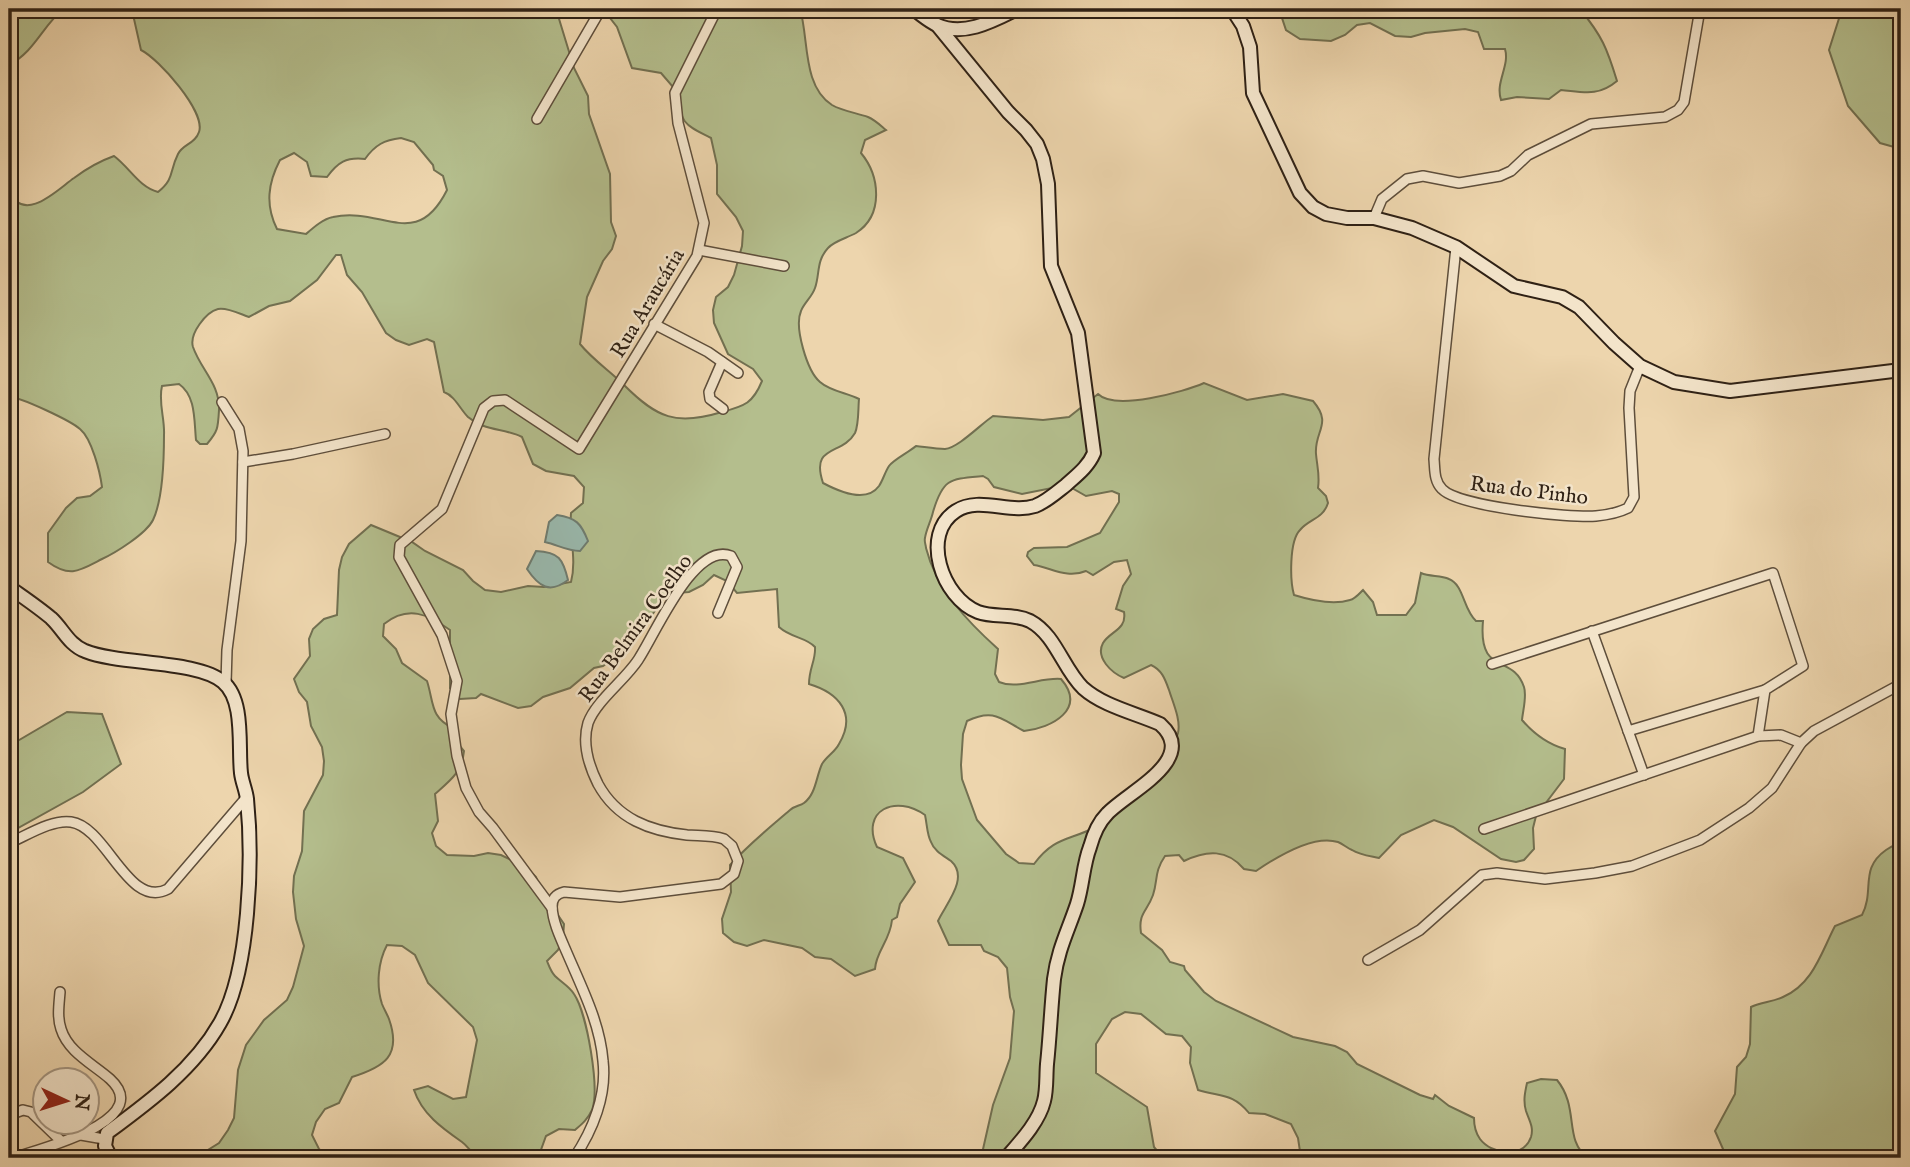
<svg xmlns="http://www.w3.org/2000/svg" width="1910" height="1167" font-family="'IM FELL English',serif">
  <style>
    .green { fill: #b4be8d; stroke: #727051; stroke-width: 2; fill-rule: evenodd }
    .water { fill: #99b8ac; stroke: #6f7c70; stroke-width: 2 }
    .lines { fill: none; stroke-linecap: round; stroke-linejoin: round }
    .street-casing { stroke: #5e4e3b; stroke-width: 12 }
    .secondary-casing { stroke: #2f2115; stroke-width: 16 }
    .street { stroke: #f3e4ca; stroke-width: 9 }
    .secondary { stroke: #f3e4ca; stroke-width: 12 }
    .labels { text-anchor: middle; stroke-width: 5; stroke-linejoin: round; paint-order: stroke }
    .street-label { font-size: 21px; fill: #2f2115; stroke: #f3e4ca }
  </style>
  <rect width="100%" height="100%" fill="#edd5ad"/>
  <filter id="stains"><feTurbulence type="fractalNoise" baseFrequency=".00286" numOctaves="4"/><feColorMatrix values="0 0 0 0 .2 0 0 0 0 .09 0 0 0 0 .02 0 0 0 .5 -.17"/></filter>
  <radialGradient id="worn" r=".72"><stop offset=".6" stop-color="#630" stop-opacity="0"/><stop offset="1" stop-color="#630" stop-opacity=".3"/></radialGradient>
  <g class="green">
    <path d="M9,9H63C42,27 35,51 9,65Z"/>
    <path d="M138,9H556L574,68L588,96L589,114L610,174L611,222L616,236L612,249L603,261L587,297L580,344C593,360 610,371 624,385C657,418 676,426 722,412C745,406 753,403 762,381L753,369L728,354L714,323L713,310L716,297L728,287L734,275L742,246L743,231L736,217L717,194V165L711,138C688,126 678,124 680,95L661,73L632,68L617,27L603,9H800C809,38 802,86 832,105C842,111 857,113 868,117C875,120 880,125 886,130L865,140L861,153C880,176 884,215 856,233C847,238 834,241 828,248C816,261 820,274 815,288C812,297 804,303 801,311C794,327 807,371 820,382C830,391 847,393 859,399C858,409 859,424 855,433C842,456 810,444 823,483C838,491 866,504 879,486C883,480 885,472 889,466C893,460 909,452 916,446C925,447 936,449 945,449C958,448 981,424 993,416L1043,420L1069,417L1098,394C1115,411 1184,392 1204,383L1247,400L1283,394L1313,401C1333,424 1314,431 1316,454C1317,466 1320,475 1318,488L1326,496L1328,503C1323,519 1309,519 1300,530C1289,541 1290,581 1294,595C1310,600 1334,605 1350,600C1355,599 1359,594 1363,590L1373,602L1377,615H1406L1415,603L1421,573C1430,577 1440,575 1449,579C1464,585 1463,609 1476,621H1483C1478,677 1513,653 1524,687C1527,696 1523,710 1522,720C1534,734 1547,744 1565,749L1564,779L1536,816L1533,828L1534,849L1524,860L1516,862L1501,859L1453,827L1434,820L1401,835L1379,858C1370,856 1360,855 1352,850C1347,848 1343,844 1338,842C1313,834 1275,858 1256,871L1244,869C1227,849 1207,850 1184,861L1179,855L1165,856C1154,872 1158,880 1153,895C1147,912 1138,913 1141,933L1162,950L1170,962L1184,966L1185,970L1204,992L1216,1001L1293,1037L1335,1046L1347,1052L1357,1064L1420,1095L1433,1099L1435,1095L1449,1106L1474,1118C1474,1125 1475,1132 1480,1139C1491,1154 1523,1160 1531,1137C1534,1127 1529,1120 1526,1111C1523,1101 1525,1092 1527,1083L1541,1079L1557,1080C1580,1108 1563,1140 1588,1158H1301L1298,1138L1291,1124L1265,1114L1249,1113C1233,1093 1221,1097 1198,1090L1190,1063L1191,1047L1182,1036L1166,1034L1141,1014L1125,1012L1112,1019L1096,1044V1073L1147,1107L1154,1147L1163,1158H981L993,1105L1010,1058L1014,1011L1010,997L1007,968L998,957L984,951L981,945H949L938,921C945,905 970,878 951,861C944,856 934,851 931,842C927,835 927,824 925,815C896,794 860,810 877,847L903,858L915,882L900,904L897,917L892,920C890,941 876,951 875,969L855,976L831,959L815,957L802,948L764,940L747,946L734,942L723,933L722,919L731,892L730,865C749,844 769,828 790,810C794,806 800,806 804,803C816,794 816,777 822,764C827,756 835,752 839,744C857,714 839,693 809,684C809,668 816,660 815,647C806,637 791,638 779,627L777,589L737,593L727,581L714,575L703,585L689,592L676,593L662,600L629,650L615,657L603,666L594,668L570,688L543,697L531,706L518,708L481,694L476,698L460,699L450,688V630C428,614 408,605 384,624L383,636L396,649L402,663L427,681C434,703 430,717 453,728L455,740L464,751C462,772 451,780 435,794L438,821L432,833L436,846L447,855L474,856L488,853L501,855L526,867L536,877L541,890L564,924L563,937L558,950L547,961C549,966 551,972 555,976C561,982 569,986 574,994C587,1013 600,1089 592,1110C588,1119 582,1124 575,1130L559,1129L546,1136L538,1158C521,1158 500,1161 483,1158C472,1156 469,1147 462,1142C442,1128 422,1114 414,1090L428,1086L453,1099L466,1097L477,1040L473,1027L428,983L415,955L402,946L387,945C378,962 376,985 382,1004C384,1009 387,1014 389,1019C402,1056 384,1067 352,1077L339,1103L325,1109L316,1122L312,1135L319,1149L329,1158H195L219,1143L228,1130L234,1118L238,1070L246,1045L264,1020L287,1000L293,987L304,946L296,919L293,892L294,876L302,851L304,811L323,775L324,761L322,747L311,726L307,702L299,692L294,679L310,656L309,639L313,629L324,619L337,615L339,570L342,557L349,544L371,525L412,542L425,551L463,570L473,581L485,590L501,592L528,586L544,587L571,582C577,559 569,536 571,513L583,503L584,487L574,476L546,471L533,464L522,437C504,428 484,431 468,417C460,409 455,396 444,392L434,342L427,339L409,345L396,340L386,333L362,292L347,275L341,255H336L317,280L290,301L269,306L249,317C240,314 227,307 218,309C206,312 189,334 193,347C201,370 220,384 219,410C218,428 218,431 207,444H200L196,440C194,420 196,396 179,384L162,386C158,402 165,419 164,435C164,459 163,499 153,520C146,534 115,553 102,559C79,571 70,578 48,562V533L66,508L77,498L90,496L102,487C100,472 92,439 80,429C71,421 21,397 9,397V192C25,224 58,189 74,178C86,169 100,161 114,156C130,168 139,187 158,192C175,178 169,172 178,154C183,144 195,144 199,132C206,112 159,59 141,50L134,19L135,11ZM401,138L414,142L433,165L434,170L443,176L447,190C416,252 382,206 333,217C323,219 314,227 306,234L277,229C265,205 268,183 280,160L294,153L307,162L311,176L327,177C338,162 346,157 365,159C375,145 384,140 401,138ZM983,476L988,479L994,487L1022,494L1062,486L1070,487L1086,496L1112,491L1119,494V502L1100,533L1067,547L1034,548L1028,552L1027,556L1034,565C1052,568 1067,579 1086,571L1093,575L1114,562L1127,560L1131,574L1123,586L1116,609L1124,612C1127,630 1110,631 1103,643C1095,658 1112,673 1124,678L1151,665C1162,670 1165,679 1169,690C1173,703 1181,720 1178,733C1171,759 1129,800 1103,808L1096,827C1068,841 1054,837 1034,864L1019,863L1006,854L977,820L962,779L961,765L963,734L967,721C994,708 1001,719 1024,731C1052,728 1087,709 1061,679C1041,677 1018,690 999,682L995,674L998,649C968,622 936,589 926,548C926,545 924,542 925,538C926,530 931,521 933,512C943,478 950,479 983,476Z"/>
    <path d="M1279,9H1580C1602,36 1607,48 1617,81C1598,97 1583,92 1561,90L1549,99L1517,97L1501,100C1495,82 1510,66 1505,49H1484L1478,32L1465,29L1425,33L1411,37L1395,36L1370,23L1357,25L1345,35L1331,41L1300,39L1286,30Z"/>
    <polygon points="1842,9 1901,9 1901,149 1880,143 1848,106 1829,50"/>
    <polygon points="67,712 102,714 121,764 83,792 9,833 9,746"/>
    <path d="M1901,843V1158H1727L1715,1131L1735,1094L1737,1067L1746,1057L1750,1044L1751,1007C1761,1002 1773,1002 1783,997C1813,984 1821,953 1835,926L1862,915C1875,890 1859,869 1886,850C1892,846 1895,844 1901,843Z"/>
  </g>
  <g class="water">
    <path d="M557,515C576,518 581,523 588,541L580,551C567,551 558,545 545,542L549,522Z"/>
    <path d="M536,551C559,552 563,559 568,580C550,594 539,587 527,569Z"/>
  </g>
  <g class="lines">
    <defs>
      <g id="street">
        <polyline points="537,119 601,9"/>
        <polyline points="1374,218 1382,199 1407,179 1423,176 1459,183 1500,176 1511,171 1528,155 1591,124 1665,117 1678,110 1684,102 1700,9"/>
        <path d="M1456,247L1434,459C1435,470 1434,481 1442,489C1459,507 1570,518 1596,516C1607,515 1618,513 1628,508L1634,497L1629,408L1630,391L1640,366"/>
        <polyline points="699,250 784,266"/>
        <polyline points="654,324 708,352 738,373"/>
        <polyline points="722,362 709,392 710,399 723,409"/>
        <polyline points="222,402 239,429 243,451 241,541 227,650 226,683"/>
        <polyline points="243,462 293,454 385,434"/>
        <polyline points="1592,631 1644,775"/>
        <polyline points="1492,664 1773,573 1803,666 1765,690 1758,736"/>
        <polyline points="1628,731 1765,690"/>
        <polyline points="1484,829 1758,736 1781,735 1801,743"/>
        <path d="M9,843C26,836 52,819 71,822C107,827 128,910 168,889L246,798"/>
        <polyline points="552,908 493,828 479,812 466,788 457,756 451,714 457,681 442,635 399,557 400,545 442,509 484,408 493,401 505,400 579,449 697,256 704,223 678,123 675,93 717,9"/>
        <polyline points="1368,960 1420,930 1482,875 1497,873 1545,879 1595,873 1632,866 1700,840 1749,808 1772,788 1801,743 1814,731 1901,684"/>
        <polyline points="9,1115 23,1110 31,1112 61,1141"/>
        <polyline points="81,1135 104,1139"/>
        <path d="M13,1158C39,1149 156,1121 110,1079C93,1064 68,1052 61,1029C57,1017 59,1005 60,992"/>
        <path d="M574,1158C593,1130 607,1095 603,1061C600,1023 582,988 567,953C561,939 553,923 552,907C552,898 556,894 564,892L620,897L721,884L734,874L738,861L732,846L724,839C712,835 699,836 687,835C650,831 617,819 598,784C589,766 582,743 588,723C596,701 625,680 638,660C655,635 694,541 731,556L737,567L718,613"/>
      </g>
      <g id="secondary">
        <path d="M913,9C921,14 928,21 937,25C964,37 993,21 1017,9"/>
        <polyline points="1232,9 1243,26 1250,47 1253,93 1300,193 1313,207 1326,214 1347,218 1374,218 1412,228 1456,247 1514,286 1562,297 1579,307 1614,343 1640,366 1674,382 1730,391 1901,370"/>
        <path d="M937,25L1008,112L1026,130L1037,144L1043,159L1048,184L1051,266L1078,333L1094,453C1088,467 1077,475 1066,485C1057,492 1046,502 1035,506C1010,514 979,496 956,511C920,534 942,598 978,612C994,618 1014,613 1030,621C1056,635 1063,669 1083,688C1103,706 1135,713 1160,724C1200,760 1127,792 1107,814C1099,822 1093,836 1090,847C1083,865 1083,885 1077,904C1068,931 1058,949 1054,979C1051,1008 1050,1036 1047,1064C1046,1076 1047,1090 1044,1101C1039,1122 1020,1142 1006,1158"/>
        <path d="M9,587C23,597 38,607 51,618C63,629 69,645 85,651C119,665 198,660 223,682C245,700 238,747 241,773C242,782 246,790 247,799C253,858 250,971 220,1023C194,1069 149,1102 107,1133L105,1146L111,1158"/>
      </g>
    </defs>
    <use href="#street" class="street-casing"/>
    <use href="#secondary" class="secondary-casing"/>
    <use href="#street" class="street"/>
    <use href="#secondary" class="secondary"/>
  </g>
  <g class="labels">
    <g class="street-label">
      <text transform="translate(647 303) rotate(-59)" y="7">Rua Araucária</text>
      <text transform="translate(1529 490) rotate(7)" y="7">Rua do Pinho</text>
      <text transform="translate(635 628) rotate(-54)" y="7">Rua Belmira Coelho</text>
    </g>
  </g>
  <rect width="1910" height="1167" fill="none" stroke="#edd5ad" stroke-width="35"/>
  <rect x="10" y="10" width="1889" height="1146" fill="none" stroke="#2f2115" stroke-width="3.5"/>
  <rect x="18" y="18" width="1875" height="1132" fill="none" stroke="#2f2115" stroke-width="2"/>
  <g transform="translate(66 1101) rotate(94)"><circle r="33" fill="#f3e4ca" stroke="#a59682" stroke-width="2"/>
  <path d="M0-5L12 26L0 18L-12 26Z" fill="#8f2418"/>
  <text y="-10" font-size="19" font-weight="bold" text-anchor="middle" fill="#2f2115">N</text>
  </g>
  <rect width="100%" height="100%" filter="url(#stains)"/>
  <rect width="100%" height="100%" fill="url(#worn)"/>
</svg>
